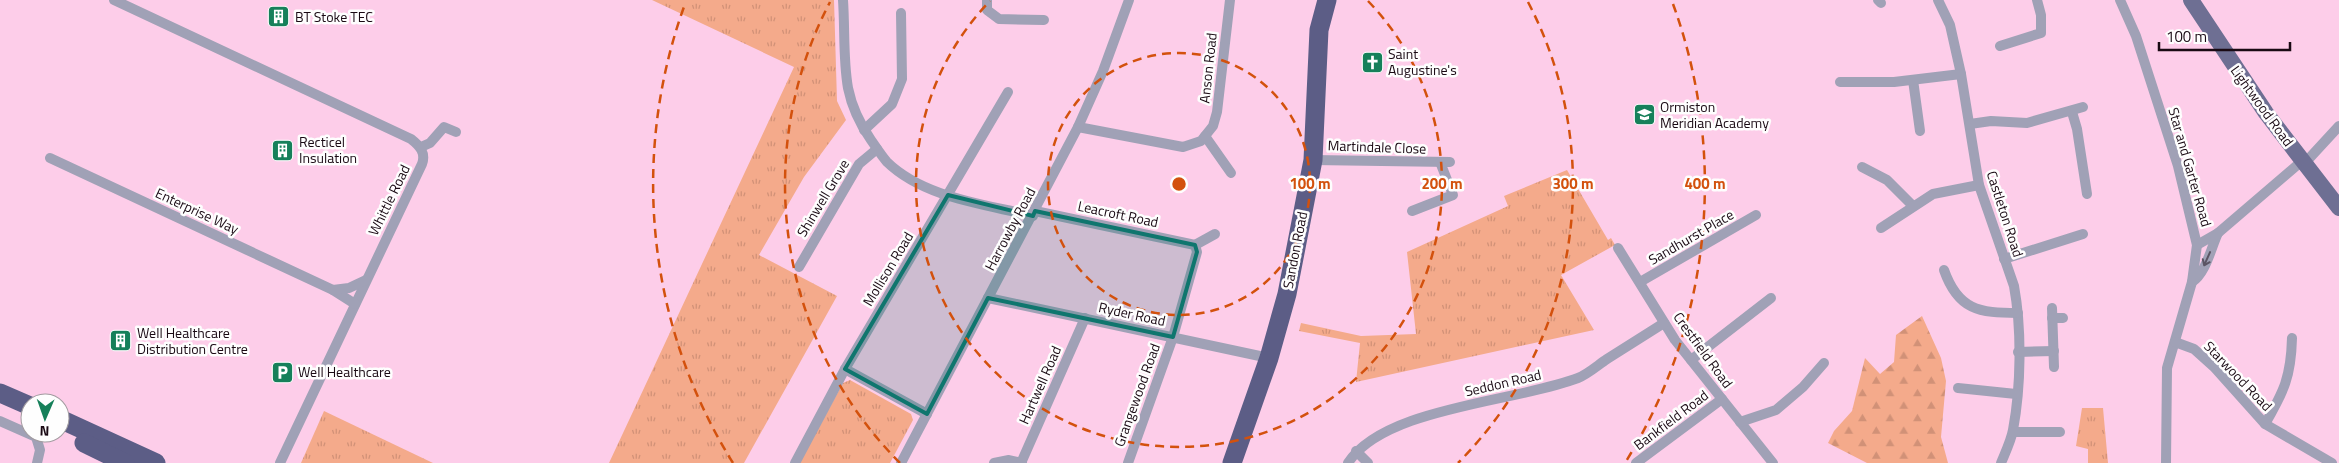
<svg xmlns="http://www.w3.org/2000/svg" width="2339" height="463" font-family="'Titillium Web',sans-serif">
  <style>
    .forest { fill: url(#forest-firs) }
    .park { fill: url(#park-tufts) }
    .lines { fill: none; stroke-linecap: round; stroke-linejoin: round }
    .street { stroke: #a0a1b6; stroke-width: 10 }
    .primary { stroke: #6e6f93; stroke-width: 16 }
    .highway { stroke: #5c5d86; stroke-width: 19 }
    .oneway { stroke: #5c5564 }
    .marked { fill: #0f766e; fill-opacity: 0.2; stroke: #0f766e; stroke-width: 4; stroke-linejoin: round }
    .ring { fill: none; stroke: #d3510d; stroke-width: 2.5; stroke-dasharray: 9 6 }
    .labels { text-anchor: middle; stroke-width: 5; stroke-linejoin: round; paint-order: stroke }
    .poi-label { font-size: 14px; fill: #190913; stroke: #fefefe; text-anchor: start }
    .street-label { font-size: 14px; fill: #190913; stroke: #fefefe }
    .centre { fill: #d3510d; stroke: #fefefe; stroke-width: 2.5 }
    .ring-label { font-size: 15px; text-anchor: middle; font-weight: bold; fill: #d3510d; stroke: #fefefe; stroke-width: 5; stroke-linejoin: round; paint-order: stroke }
  </style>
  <defs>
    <pattern id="forest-firs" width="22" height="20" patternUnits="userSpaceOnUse" patternTransform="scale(1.25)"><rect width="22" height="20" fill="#f4aa8b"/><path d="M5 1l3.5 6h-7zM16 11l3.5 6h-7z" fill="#d19177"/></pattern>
    <pattern id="park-tufts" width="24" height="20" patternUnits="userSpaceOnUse" patternTransform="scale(1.25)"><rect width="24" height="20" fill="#f4aa8b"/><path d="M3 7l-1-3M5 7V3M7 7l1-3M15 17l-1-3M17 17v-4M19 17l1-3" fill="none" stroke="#d19177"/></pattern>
  </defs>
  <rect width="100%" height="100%" fill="#fdcde9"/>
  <polygon class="forest" points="1922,316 1941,358 1946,381 1941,437 1948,463 1867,463 1828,443 1834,431 1852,411 1865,358 1880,374 1894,362 1896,335"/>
  <g class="park">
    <polygon points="652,0 834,0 837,101 846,120 804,177 759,255 837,296 744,463 609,463 794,67"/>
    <polygon points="1567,170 1608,240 1611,238 1615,245 1561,275 1594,330 1356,382 1360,343 1299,331 1301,323 1361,336 1416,334 1407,252 1508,206 1504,196"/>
    <polygon points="850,380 911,414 913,420 890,463 799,463 843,383"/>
    <polygon points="2082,408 2103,408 2108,463 2088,463 2088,449 2076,446"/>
    <polygon points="324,411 433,463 301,463"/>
  </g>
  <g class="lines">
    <g class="street">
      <path d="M114,0L411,139C420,146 426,153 422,164L280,463"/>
      <path d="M843,0C845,29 843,60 848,88C852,108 860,124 871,140C876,147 881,155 887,162C924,198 985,204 1033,216"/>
      <polyline points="987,0 987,10 999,19 1044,20"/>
      <polyline points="1878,0 1881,3"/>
      <path d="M1938,0L1950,25L1961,74L1979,185L2014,286C2022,330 2021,387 2013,430C2011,441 2005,453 2001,463"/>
      <polyline points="2120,0 2136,36 2178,166 2197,245 2192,282 2167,368 2166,463"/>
      <polyline points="2000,46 2041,33 2041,15 2037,0"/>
      <polyline points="1913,80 1920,131"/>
      <polyline points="1840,82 1894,82 1961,74"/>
      <polyline points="2072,112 2077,129 2087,194"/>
      <polyline points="1970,124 1991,121 2027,123 2083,107"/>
      <polyline points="1078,127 1183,147 1201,141 1213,126 1217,112 1230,0"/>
      <polyline points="864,130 892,104 902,79 901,13"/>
      <polyline points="1205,136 1231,173"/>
      <polyline points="421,147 430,143 444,127 456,132"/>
      <polyline points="50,158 333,290 355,304"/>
      <polyline points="1313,160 1450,162"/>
      <polyline points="2304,164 2339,126"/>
      <polyline points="1862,167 1887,180 1913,206"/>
      <polyline points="1035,211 1195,245 1197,252 1173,337 1128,463"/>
      <polyline points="1412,211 1453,195 1440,162"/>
      <polyline points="1881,228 1933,194 1979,185"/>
      <polyline points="1195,245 1215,234"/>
      <polyline points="2197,245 2218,233 2302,161"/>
      <polyline points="1618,248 1675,340 1773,463"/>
      <polyline points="2004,259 2083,234"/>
      <polyline points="799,267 859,164 877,149"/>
      <path d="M1944,270C1958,310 1979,313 2018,313"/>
      <polyline points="1640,282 1756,215"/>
      <path d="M2192,282C2206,273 2211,248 2218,233"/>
      <polyline points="333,290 349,288 366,280"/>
      <polyline points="988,298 1269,358"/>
      <polyline points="2052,308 2054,367"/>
      <polyline points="2052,318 2063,318"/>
      <polyline points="2175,342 2194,349 2214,367 2265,424 2332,463"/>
      <polyline points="2018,352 2054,351"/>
      <polyline points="1691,360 1771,298"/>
      <polyline points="845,369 927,414"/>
      <polyline points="1958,388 2016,394"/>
      <polyline points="0,421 36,437 40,450 37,463"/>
      <polyline points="1740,422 1776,410 1803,387 1824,363"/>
      <path d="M2265,424C2284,391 2291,377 2292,338"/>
      <polyline points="2013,432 2060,432"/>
      <polyline points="1356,451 1368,463"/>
      <polyline points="795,463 845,369 1008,92"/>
      <polyline points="901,463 1078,127 1103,71 1129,0"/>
      <polyline points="994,463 1009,460 1022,463"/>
      <polyline points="1021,463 1085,318"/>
      <path d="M1348,463C1384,407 1516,402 1578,378C1588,374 1598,365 1607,359C1626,347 1645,335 1664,323"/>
      <polyline points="1636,463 1722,399"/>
    </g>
    <polyline class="primary" points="2191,0 2266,113 2339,208"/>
    <g class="highway">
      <polyline points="0,393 30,406"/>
      <polyline points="60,419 156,463"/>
      <polyline points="84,443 125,463"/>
      <polyline points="1232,463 1269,358 1287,294 1313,160 1319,30 1327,0"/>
    </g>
  </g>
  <defs><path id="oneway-shaft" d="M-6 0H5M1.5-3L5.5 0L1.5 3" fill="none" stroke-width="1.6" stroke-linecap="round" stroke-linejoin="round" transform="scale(1.25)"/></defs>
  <use class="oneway" href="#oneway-shaft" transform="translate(2207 259) rotate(114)"/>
  <path class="marked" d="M948,195L1033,216L1035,211L1195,245L1197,252L1173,337L988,298L927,414L845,369Z"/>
  <g class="ring">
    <circle cx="1179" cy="184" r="131"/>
    <path d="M1368 1A263 263 0 1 1 990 1"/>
    <path d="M900 463A394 394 0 0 1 830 2M1528 2A394 394 0 0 1 1458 463"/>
    <path d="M733 463A526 526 0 0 1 685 4M1673 4A526 526 0 0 1 1625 463"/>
  </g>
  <defs>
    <symbol id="building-square" viewBox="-11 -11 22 22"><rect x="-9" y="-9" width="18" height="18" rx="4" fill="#16805a" stroke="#fefefe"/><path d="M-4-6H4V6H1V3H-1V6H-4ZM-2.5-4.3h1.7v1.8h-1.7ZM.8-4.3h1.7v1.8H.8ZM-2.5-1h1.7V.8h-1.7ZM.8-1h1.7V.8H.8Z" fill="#fff"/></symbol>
    <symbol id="church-square" viewBox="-11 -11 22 22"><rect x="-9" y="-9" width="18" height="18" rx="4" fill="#16805a" stroke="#fefefe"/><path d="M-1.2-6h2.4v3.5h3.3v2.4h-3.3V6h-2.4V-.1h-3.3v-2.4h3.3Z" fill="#fff"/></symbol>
    <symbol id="school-square" viewBox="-11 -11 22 22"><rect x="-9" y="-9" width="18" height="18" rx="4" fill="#16805a" stroke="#fefefe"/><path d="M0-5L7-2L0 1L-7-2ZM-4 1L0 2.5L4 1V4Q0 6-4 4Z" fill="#fff"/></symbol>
    <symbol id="parking-square" viewBox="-11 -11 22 22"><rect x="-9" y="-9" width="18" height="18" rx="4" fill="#16805a" stroke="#fefefe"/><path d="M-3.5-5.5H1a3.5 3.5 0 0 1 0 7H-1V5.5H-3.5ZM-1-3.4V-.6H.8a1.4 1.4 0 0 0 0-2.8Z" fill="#fff"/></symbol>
  </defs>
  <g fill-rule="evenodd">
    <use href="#building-square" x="266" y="4" width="25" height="25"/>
    <use href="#church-square" x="1360" y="50" width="25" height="25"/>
    <use href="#school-square" x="1632" y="102" width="25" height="25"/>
    <use href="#building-square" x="270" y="138" width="25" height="25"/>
    <use href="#building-square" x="108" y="328" width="25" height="25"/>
    <use href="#parking-square" x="270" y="360" width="25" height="25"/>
  </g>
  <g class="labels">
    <g class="poi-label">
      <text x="295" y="22">BT Stoke TEC</text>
      <text x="1388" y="59">Saint<tspan x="1388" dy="16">Augustine's</tspan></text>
      <text x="1660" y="112">Ormiston<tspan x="1660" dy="16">Meridian Academy</tspan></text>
      <text x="299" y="147">Recticel<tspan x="299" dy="16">Insulation</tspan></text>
      <text x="137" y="338">Well Healthcare<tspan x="137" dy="16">Distribution Centre</tspan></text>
      <text x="298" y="377">Well Healthcare</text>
    </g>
    <g class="street-label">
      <text transform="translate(1208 68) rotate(-84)" y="5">Anson Road</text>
      <text transform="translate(2262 106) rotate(54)" y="5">Lightwood Road</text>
      <text transform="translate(1377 147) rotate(2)" y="5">Martindale Close</text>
      <text transform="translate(2190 167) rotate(74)" y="5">Star and Garter Road</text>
      <text transform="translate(823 198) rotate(-59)" y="5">Shinwell Grove</text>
      <text transform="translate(389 200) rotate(-64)" y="5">Whittle Road</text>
      <text transform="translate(197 211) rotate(25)" y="5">Enterprise Way</text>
      <text transform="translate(1118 214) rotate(12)" y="5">Leacroft Road</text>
      <text transform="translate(2005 214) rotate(72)" y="5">Castleton Road</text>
      <text transform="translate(1010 229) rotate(-62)" y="5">Harrowby Road</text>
      <text transform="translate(1691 237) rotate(-30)" y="5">Sandhurst Place</text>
      <text transform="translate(1295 250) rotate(-79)" y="5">Sandon Road</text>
      <text transform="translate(888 269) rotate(-59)" y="5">Mollison Road</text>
      <text transform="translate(1132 314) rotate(12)" y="5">Ryder Road</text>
      <text transform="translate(1703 350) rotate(54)" y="5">Crestfield Road</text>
      <text transform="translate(2238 376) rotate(46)" y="5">Starwood Road</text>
      <text transform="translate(1503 383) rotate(-13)" y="5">Seddon Road</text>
      <text transform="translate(1040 385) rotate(-66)" y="5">Hartwell Road</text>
      <text transform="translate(1137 395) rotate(-70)" y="5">Grangewood Road</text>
      <text transform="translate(1671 420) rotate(-37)" y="5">Bankfield Road</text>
    </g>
  </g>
  <circle cx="1179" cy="184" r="8" class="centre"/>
  <g class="ring-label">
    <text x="1310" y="189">100 m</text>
    <text x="1442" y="189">200 m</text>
    <text x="1573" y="189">300 m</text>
    <text x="1705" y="189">400 m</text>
  </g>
  <g transform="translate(45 418) rotate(182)"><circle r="24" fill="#fefefe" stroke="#a29ca0"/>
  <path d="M0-4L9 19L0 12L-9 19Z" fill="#16805a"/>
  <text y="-8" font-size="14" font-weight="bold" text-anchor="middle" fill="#190913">N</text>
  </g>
  <path d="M2159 42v8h131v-8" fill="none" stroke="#190913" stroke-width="2.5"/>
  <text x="2166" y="42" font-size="15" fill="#190913" stroke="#fefefe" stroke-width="4" paint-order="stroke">100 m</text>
</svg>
